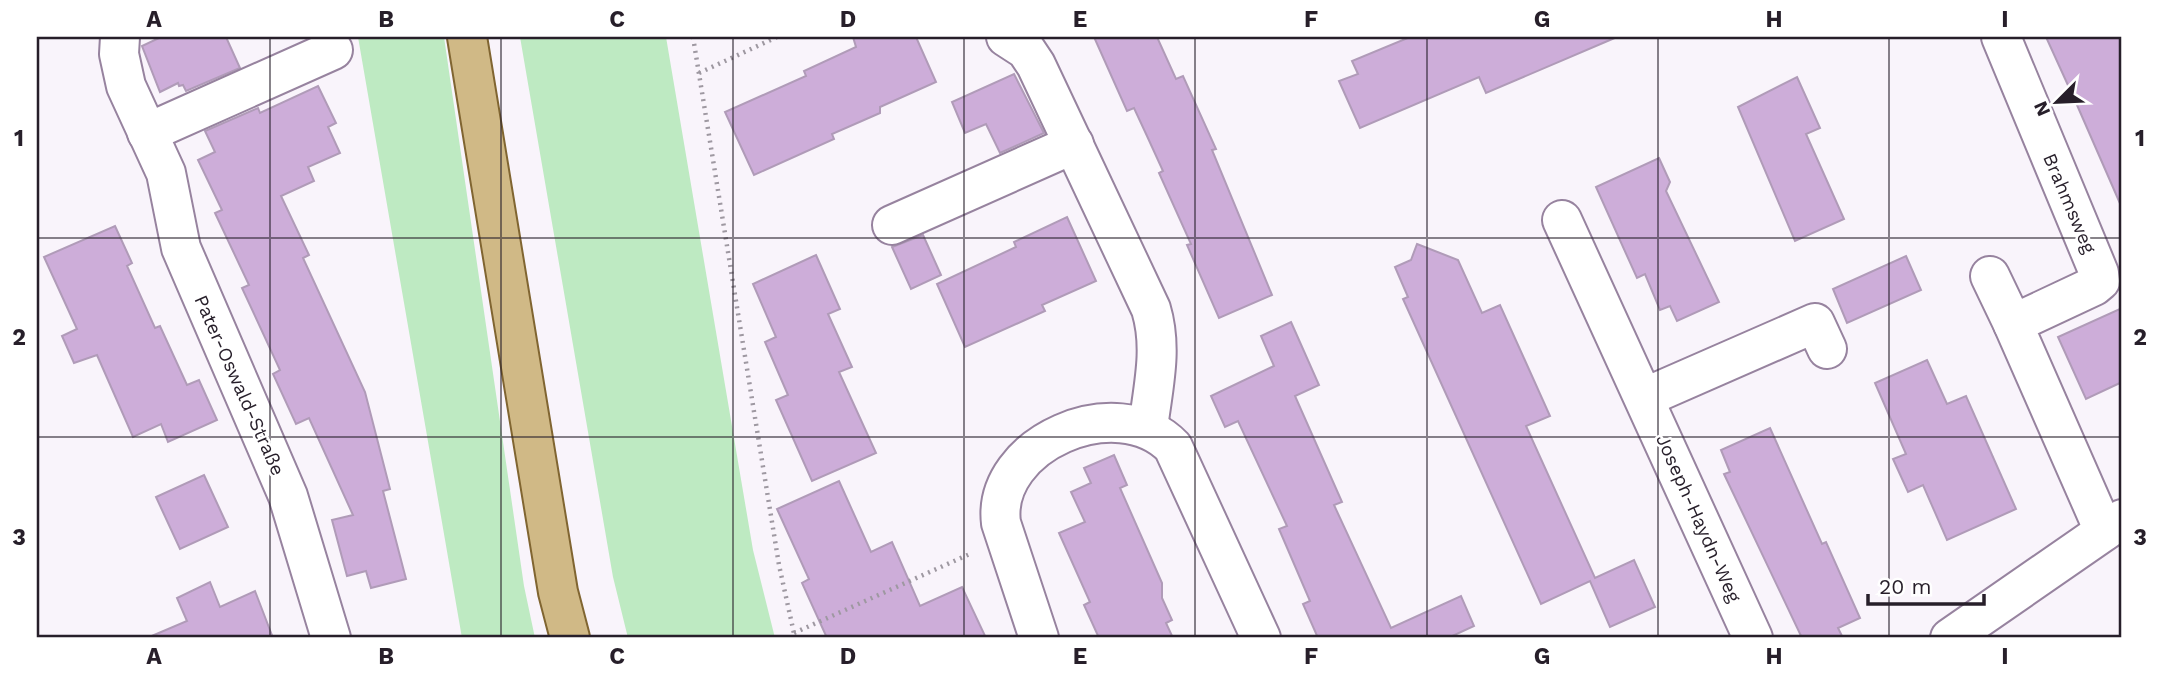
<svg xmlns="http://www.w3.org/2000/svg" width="2159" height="675" font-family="'Work Sans',sans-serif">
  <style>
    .green { fill: #beeac2 }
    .building { fill: #cdadd9; stroke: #b09bb8; stroke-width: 2 }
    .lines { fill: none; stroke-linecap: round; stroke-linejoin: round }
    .minor-casing { stroke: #97839f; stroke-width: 42 }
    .major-casing { stroke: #806531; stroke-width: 42 }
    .path { stroke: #9e98a1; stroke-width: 4.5; stroke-dasharray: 2 5; stroke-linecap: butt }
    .minor { stroke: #fff; stroke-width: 38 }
    .major { stroke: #d0b986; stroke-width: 38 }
    .grid { fill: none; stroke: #271f2a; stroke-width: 2; stroke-opacity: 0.55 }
    .labels { text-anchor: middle; stroke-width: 5; stroke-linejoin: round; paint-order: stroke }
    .street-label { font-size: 19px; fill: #271f2a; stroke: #fff }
    .neatline { fill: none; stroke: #271f2a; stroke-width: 2.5 }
    .grid-label { font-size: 23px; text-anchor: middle; font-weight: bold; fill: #271f2a }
  </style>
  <rect width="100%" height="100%" fill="#f9f4fb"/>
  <g class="green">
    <polygon points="358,37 444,37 524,586 535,638 462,638"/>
    <polygon points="520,37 666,37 753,550 775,638 628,638 613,577"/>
  </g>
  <g class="building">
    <polygon points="161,37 226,37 240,68 186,91 183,85 179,86 178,83 160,92 142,46"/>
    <polygon points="853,37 916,37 936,82 880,107 880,113 832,134 834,139 754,175 725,112 806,76 804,71 856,47"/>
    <polygon points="1094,37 1157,37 1176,79 1183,76 1216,149 1212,150 1272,295 1219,318 1187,245 1191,244 1159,173 1163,171 1147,136 1134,108 1127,111"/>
    <polygon points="1410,37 1617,37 1486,93 1479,77 1360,128 1339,81 1358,74 1352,61"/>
    <polygon points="2046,37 2122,37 2122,208 2077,105"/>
    <polygon points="1014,74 1044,133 1000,153 986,124 965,133 952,102"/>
    <polygon points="1797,77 1820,128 1806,134 1844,219 1795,241 1738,107"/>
    <polygon points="318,86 336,123 328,127 340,153 308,167 314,181 281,196 309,255 303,258 365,392 390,489 383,491 406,579 371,588 366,571 347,576 332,520 353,515 309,418 296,424 273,374 280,370 242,288 249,285 215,213 222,210 198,160 215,152 205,131 258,108 260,113"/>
    <polygon points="1659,158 1670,182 1666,191 1719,302 1677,321 1670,306 1660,310 1645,274 1637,278 1596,187"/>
    <polygon points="1067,217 1096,281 1042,305 1045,311 965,347 937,284 1016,247 1014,242"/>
    <polygon points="115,226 132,263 127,266 155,328 160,326 187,385 199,380 217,420 168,442 161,424 133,437 97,355 74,363 62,336 77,329 44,257"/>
    <polygon points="923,235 941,275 911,289 892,247"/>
    <polygon points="1417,244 1458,260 1482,313 1500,305 1550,416 1526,426 1595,578 1634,560 1655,607 1610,627 1590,581 1541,604 1403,299 1408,297 1395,267 1411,260"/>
    <polygon points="816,255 840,309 828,314 852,367 839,372 876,453 812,481 776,400 788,395 765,342 776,337 753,284"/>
    <polygon points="1906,256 1921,290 1847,323 1833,289"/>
    <polygon points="2122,308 2122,382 2086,399 2058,337"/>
    <polygon points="1291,322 1319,385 1295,396 1342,502 1334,505 1391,628 1461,596 1474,626 1448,638 1318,638 1303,604 1310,601 1279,529 1287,526 1238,421 1225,427 1211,396 1274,366 1261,336"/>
    <polygon points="1927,360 1947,404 1966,396 2016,509 1947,540 1923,485 1908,492 1893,459 1906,454 1875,383"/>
    <polygon points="1770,428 1822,544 1826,542 1860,618 1838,628 1843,638 1802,638 1724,474 1730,472 1721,450"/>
    <polygon points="1114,455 1127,485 1120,488 1162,583 1162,598 1172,620 1166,623 1173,638 1099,638 1084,605 1090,602 1059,533 1085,522 1071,492 1091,483 1084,468"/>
    <polygon points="204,475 228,527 180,549 156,497"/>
    <polygon points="839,481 871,552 892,542 920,606 962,587 986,638 827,638 802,583 809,579 777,509"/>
    <polygon points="210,582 220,607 255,591 273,638 147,638 187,621 177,598"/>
  </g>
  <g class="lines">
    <defs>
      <g id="minor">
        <polyline points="120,37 119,54 126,86 166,173 181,248 288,496 331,638"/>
        <path d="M1006,37L1026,50L1036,65L1151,309C1163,349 1153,387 1148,428"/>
        <polyline points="2001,37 2099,273 2100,281 2094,286 2013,324 2104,531"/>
        <polyline points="147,133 333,50"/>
        <polyline points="1562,220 1753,638"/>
        <polyline points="892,225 1074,144"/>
        <polyline points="1990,276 2013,324"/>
        <polyline points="1646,397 1815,323 1827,349"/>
        <path d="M1039,638L1001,523C991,444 1117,389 1173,447L1261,638"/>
        <polyline points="1950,638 2122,519"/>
      </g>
      <polyline id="major" points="467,37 558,592 570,638"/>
    </defs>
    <use href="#minor" class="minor-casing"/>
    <use href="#major" class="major-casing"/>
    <g class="path">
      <polyline points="693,37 779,565 795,638"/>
      <polyline points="699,73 777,37"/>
      <polyline points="794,633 972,553"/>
    </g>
    <use href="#minor" class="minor"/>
    <use href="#major" class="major"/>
  </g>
  <path class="grid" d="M270,37V638M501,37V638M733,37V638M964,37V638M1195,37V638M1427,37V638M1658,37V638M1889,37V638M37,238H2122M37,437H2122"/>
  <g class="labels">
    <g class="street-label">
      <text transform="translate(2070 203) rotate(67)" y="7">Brahmsweg</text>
      <text transform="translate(240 385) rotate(66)" y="7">Pater-Oswald-Straße</text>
      <text transform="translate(1699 518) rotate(66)" y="7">Joseph-Haydn-Weg</text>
    </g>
  </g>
  <rect width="2159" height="675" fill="none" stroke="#ffffff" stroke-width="77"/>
  <g transform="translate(2057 102) rotate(246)" stroke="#ffffff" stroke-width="5" paint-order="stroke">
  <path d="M0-5L12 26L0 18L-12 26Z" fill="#271f2a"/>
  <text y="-10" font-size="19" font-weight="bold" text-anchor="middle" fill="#271f2a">N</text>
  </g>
  <path d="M1868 594v10h116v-10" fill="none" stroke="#271f2a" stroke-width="3.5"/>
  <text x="1879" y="594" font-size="21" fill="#271f2a" stroke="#ffffff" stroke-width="5" paint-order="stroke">20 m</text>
  <rect x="38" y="38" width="2082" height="598" class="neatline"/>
  <g class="grid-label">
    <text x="154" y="27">A</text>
    <text x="386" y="27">B</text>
    <text x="617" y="27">C</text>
    <text x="848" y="27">D</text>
    <text x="1080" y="27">E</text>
    <text x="1311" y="27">F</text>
    <text x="1542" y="27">G</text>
    <text x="1774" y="27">H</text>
    <text x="2005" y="27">I</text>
    <text x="19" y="146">1</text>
    <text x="2140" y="146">1</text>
    <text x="19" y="345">2</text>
    <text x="2140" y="345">2</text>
    <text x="19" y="545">3</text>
    <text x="2140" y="545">3</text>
    <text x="154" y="664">A</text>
    <text x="386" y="664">B</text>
    <text x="617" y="664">C</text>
    <text x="848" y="664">D</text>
    <text x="1080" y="664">E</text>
    <text x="1311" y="664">F</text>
    <text x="1542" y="664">G</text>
    <text x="1774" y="664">H</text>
    <text x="2005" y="664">I</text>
  </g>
</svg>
